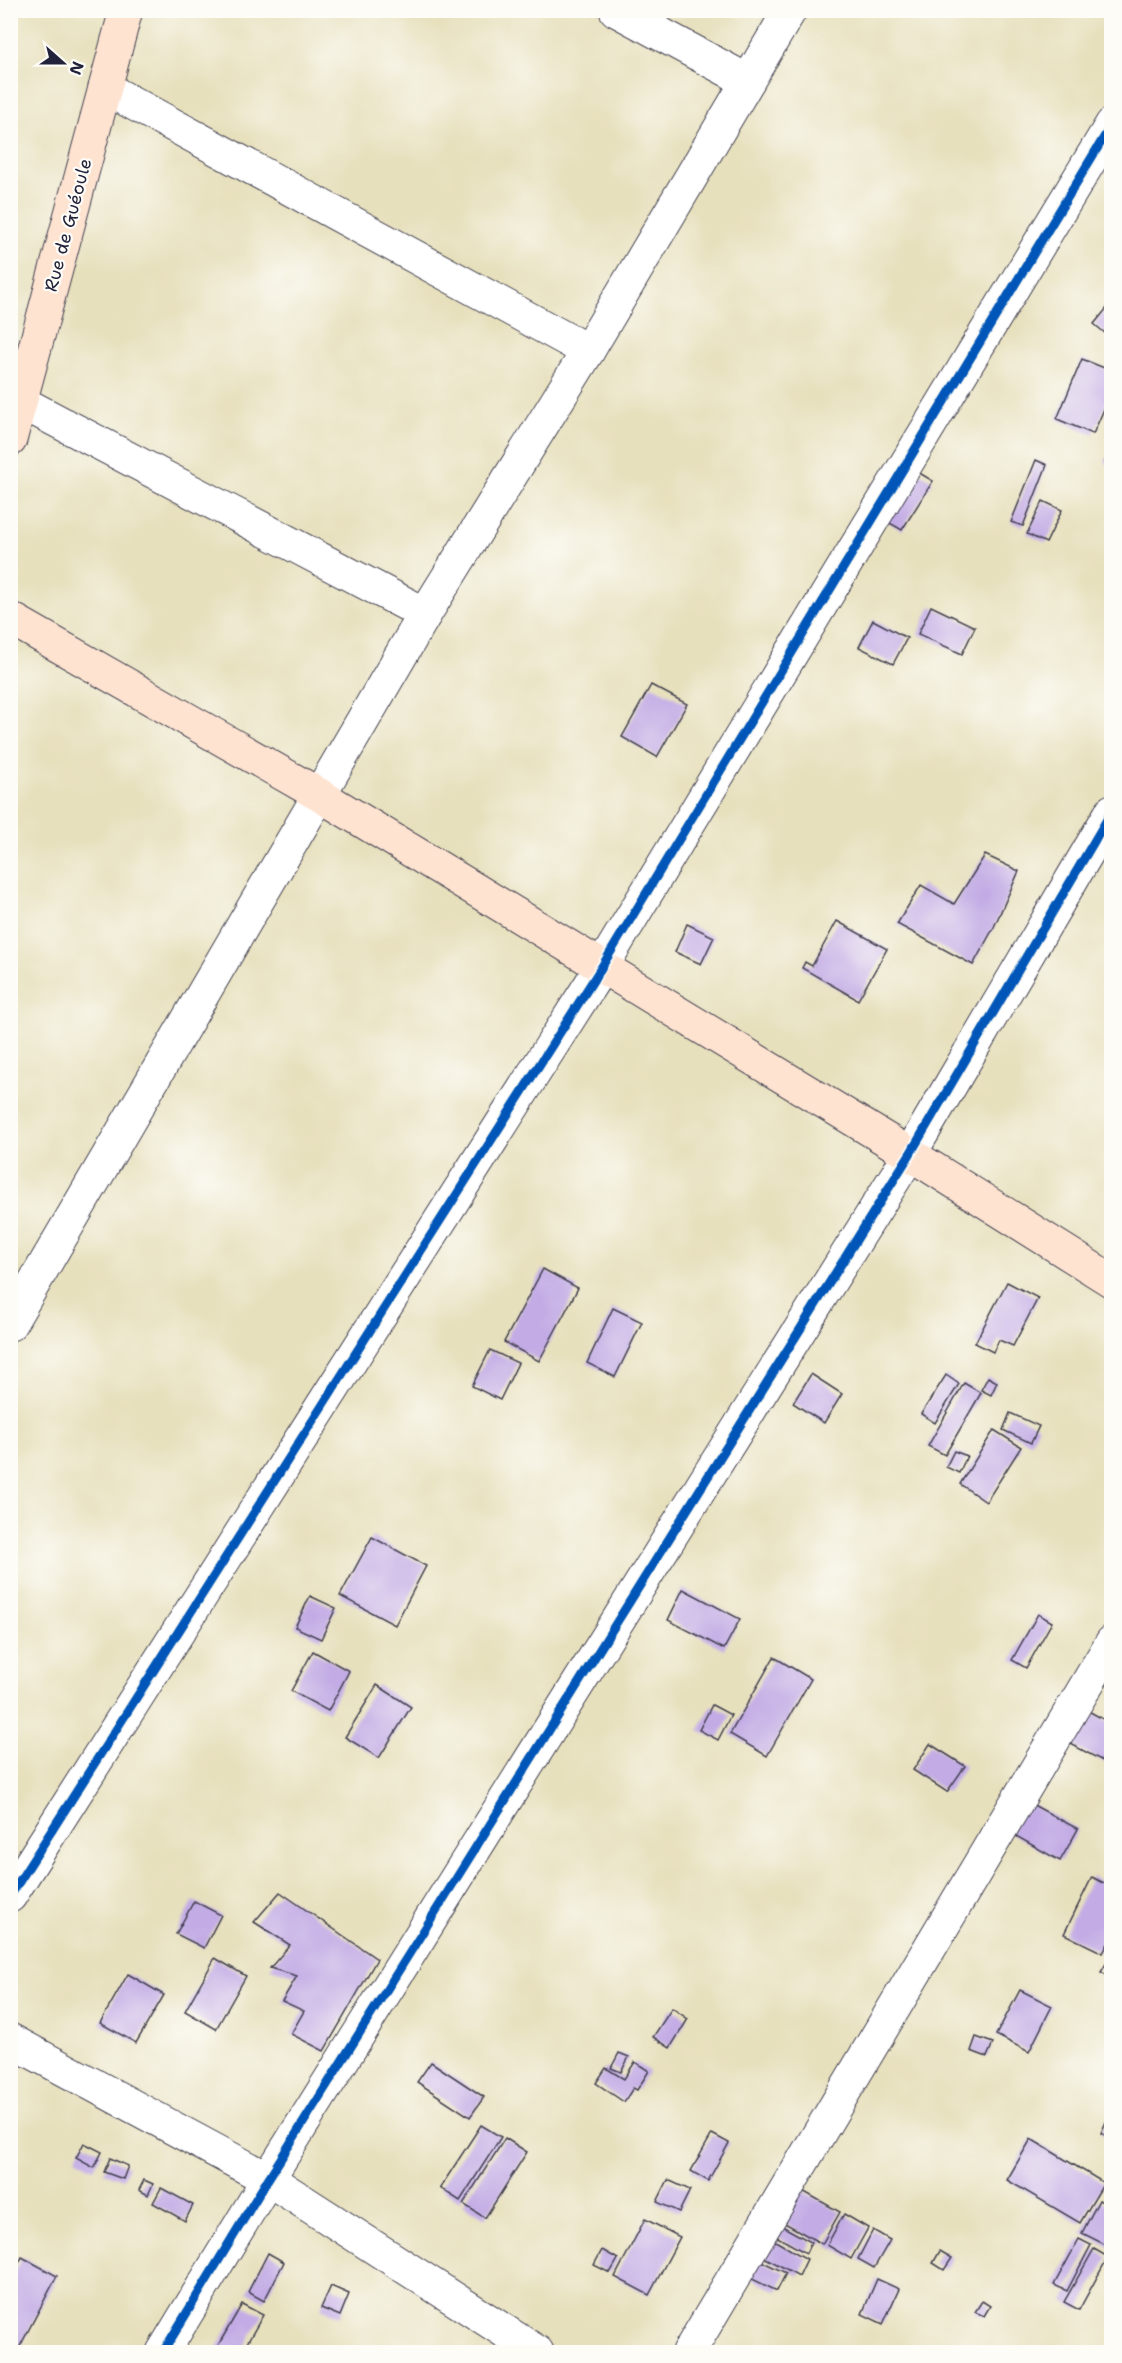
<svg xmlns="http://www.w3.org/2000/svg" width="1122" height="2363" font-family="'Shantell Sans',sans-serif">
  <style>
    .building { fill: #c3ace5 }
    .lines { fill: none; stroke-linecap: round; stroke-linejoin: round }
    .minor-casing { stroke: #403e4e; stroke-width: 35 }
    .secondary-casing { stroke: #403e4e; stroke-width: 35 }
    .minor { stroke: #fff; stroke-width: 33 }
    .secondary { stroke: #fee3d1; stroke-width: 33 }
    .cycleway-casing { stroke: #fdfcf7; stroke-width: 13 }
    .cycleway { stroke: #0057b8; stroke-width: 9 }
    .labels { text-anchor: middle; stroke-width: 4.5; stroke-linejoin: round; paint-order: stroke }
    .street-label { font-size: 18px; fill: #22223b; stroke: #fdfcf7 }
  </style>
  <rect width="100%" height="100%" fill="#fdfcf7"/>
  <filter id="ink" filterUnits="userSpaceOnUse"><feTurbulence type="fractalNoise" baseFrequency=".0167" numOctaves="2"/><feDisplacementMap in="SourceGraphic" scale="12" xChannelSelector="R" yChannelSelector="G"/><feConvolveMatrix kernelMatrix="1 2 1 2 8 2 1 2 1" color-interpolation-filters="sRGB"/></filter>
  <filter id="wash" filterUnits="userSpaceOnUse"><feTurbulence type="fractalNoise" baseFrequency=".008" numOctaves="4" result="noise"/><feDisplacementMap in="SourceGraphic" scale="24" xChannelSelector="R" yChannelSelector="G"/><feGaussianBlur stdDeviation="1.35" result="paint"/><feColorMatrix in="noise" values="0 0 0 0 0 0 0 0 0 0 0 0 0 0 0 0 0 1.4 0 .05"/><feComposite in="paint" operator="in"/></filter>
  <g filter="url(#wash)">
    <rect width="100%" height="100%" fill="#e7e0bd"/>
    <g id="blocks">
      <g class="building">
        <polygon points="1112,302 1112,339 1094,324"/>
        <polygon points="1082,359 1112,371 1112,391 1093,434 1057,419"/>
        <polygon points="1112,450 1112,466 1105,462"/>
        <polygon points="1036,460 1047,465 1023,526 1011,522"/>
        <polygon points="911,468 933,481 902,530 881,518"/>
        <polygon points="1043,501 1062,510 1046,543 1027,534"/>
        <polygon points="931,606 975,627 962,654 918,634"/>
        <polygon points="873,620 907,638 893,664 859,647"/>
        <polygon points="651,685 687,704 657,757 622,737"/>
        <polygon points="985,855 1019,871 994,927 973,965 897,924 921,885 954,904"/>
        <polygon points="837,921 887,949 858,1000 802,968 805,962 812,966"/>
        <polygon points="687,924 714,937 701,964 675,952"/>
        <polygon points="543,1269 578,1288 539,1361 504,1342"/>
        <polygon points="1007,1282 1038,1298 1013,1346 999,1340 993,1352 975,1343"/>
        <polygon points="613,1308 642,1322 615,1377 587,1363"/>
        <polygon points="490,1350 518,1363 500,1400 472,1386"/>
        <polygon points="811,1374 842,1394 824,1423 793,1403"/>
        <polygon points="946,1375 959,1384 935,1423 921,1414"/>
        <polygon points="988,1377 997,1382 991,1395 981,1390"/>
        <polygon points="964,1383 981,1393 945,1455 928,1446"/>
        <polygon points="1010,1413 1039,1426 1031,1443 1003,1430"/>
        <polygon points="994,1430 1021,1447 986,1502 960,1484"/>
        <polygon points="954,1451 967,1456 959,1473 946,1467"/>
        <polygon points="372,1537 426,1566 395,1625 340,1596"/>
        <polygon points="683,1589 740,1619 724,1649 668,1620"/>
        <polygon points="310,1596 336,1608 321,1639 295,1627"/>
        <polygon points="1038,1614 1052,1622 1026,1668 1012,1660"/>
        <polygon points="313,1651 349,1671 328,1711 291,1691"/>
        <polygon points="774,1657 811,1679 767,1756 730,1734"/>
        <polygon points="377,1685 411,1707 379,1758 345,1737"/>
        <polygon points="712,1705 731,1715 718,1740 699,1730"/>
        <polygon points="1083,1708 1112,1724 1112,1766 1065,1741"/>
        <polygon points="930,1744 965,1766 947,1792 913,1770"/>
        <polygon points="1026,1801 1078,1829 1060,1861 1009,1832"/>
        <polygon points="1092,1877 1112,1887 1112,1936 1103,1953 1064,1934"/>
        <polygon points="280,1892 377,1959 324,2051 291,2034 304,2011 282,2001 297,1976 270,1968 290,1945 254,1922"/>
        <polygon points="194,1901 221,1915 204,1948 176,1934"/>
        <polygon points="1112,1954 1112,1978 1101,1972"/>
        <polygon points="215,1958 246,1976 216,2029 185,2011"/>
        <polygon points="128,1974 164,1995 136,2043 100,2023"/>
        <polygon points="1020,1990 1052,2006 1029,2052 996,2035"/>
        <polygon points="672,2008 688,2019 670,2048 653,2037"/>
        <polygon points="976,2037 993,2043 987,2057 971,2051"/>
        <polygon points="619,2053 629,2057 621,2072 611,2068"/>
        <polygon points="431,2062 484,2097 470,2117 417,2082"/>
        <polygon points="635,2062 649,2071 637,2090 633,2088 624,2102 596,2083 606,2068 624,2079"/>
        <polygon points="1106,2122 1112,2125 1112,2139 1101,2133"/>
        <polygon points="481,2125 501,2137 460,2201 440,2188"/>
        <polygon points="712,2134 729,2143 708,2181 691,2171"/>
        <polygon points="505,2138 527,2152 485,2218 463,2204"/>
        <polygon points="1031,2139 1104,2183 1080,2223 1007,2180"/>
        <polygon points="84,2143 102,2152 94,2168 76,2158"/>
        <polygon points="110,2158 128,2166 123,2179 104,2172"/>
        <polygon points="144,2180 153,2184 148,2195 139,2190"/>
        <polygon points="668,2180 690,2190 679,2212 657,2202"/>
        <polygon points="792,2185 840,2212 822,2244 774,2217"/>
        <polygon points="161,2188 193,2205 185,2221 153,2203"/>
        <polygon points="1099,2200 1112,2207 1112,2248 1082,2233"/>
        <polygon points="844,2214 868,2228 851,2259 827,2245"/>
        <polygon points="645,2219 680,2237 649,2295 615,2277"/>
        <polygon points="771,2220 811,2242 806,2253 765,2230"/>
        <polygon points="873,2230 890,2240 874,2268 858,2259"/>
        <polygon points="763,2234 807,2259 799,2276 753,2251"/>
        <polygon points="1079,2239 1091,2245 1067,2291 1054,2285"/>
        <polygon points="1094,2249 1108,2257 1079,2310 1064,2302"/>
        <polygon points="602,2250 618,2259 610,2273 594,2265"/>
        <polygon points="940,2251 952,2258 944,2270 933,2263"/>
        <polygon points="268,2253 284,2262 264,2301 248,2292"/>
        <polygon points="22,2257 57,2276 17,2352 10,2352 10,2280"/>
        <polygon points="759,2260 786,2273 777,2291 750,2278"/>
        <polygon points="877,2279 899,2289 883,2324 862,2314"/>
        <polygon points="331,2286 349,2294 340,2316 321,2308"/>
        <polygon points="982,2301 990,2306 984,2316 975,2312"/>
        <polygon points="242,2304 263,2315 242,2352 221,2352 216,2349"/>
      </g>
    </g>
  </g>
  <g filter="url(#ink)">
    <use href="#blocks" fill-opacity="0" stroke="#403e4e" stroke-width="1.5"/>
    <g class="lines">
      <defs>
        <g id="minor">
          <polyline points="616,10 748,81"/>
          <polyline points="105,88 588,351"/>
          <polyline points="21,402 425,614"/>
          <polyline points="10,1324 425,614 588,351 790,10"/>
          <polyline points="10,1896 601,968 1112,124"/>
          <polyline points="10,2040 268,2179 537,2352"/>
          <polyline points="163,2352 268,2179 910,1154 1112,811"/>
          <polyline points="689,2352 1112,1642"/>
        </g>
        <g id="secondary">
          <polyline points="10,440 126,10"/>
          <polyline points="10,618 318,794 910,1154 1112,1281"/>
        </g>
      </defs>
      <use href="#minor" class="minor-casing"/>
      <use href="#secondary" class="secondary-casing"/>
      <use href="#minor" class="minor"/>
      <use href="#secondary" class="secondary"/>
      <defs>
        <g id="cycleway">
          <polyline points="10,1896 601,968 1112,124"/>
          <polyline points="163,2352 268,2179 910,1154 1112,811"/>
        </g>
      </defs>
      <use href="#cycleway" class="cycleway-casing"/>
      <use href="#cycleway" class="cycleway"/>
    </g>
  </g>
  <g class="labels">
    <g class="street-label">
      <text transform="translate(68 225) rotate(-75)" y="6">Rue de Guéoule</text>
    </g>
  </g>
  <rect width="1122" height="2363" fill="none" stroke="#fdfcf7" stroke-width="36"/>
  <g transform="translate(63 63) rotate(111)" stroke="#fdfcf7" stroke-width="4.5" paint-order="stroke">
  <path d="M0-4.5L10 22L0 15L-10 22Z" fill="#22223b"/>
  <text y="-9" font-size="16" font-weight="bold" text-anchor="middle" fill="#22223b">N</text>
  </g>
</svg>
